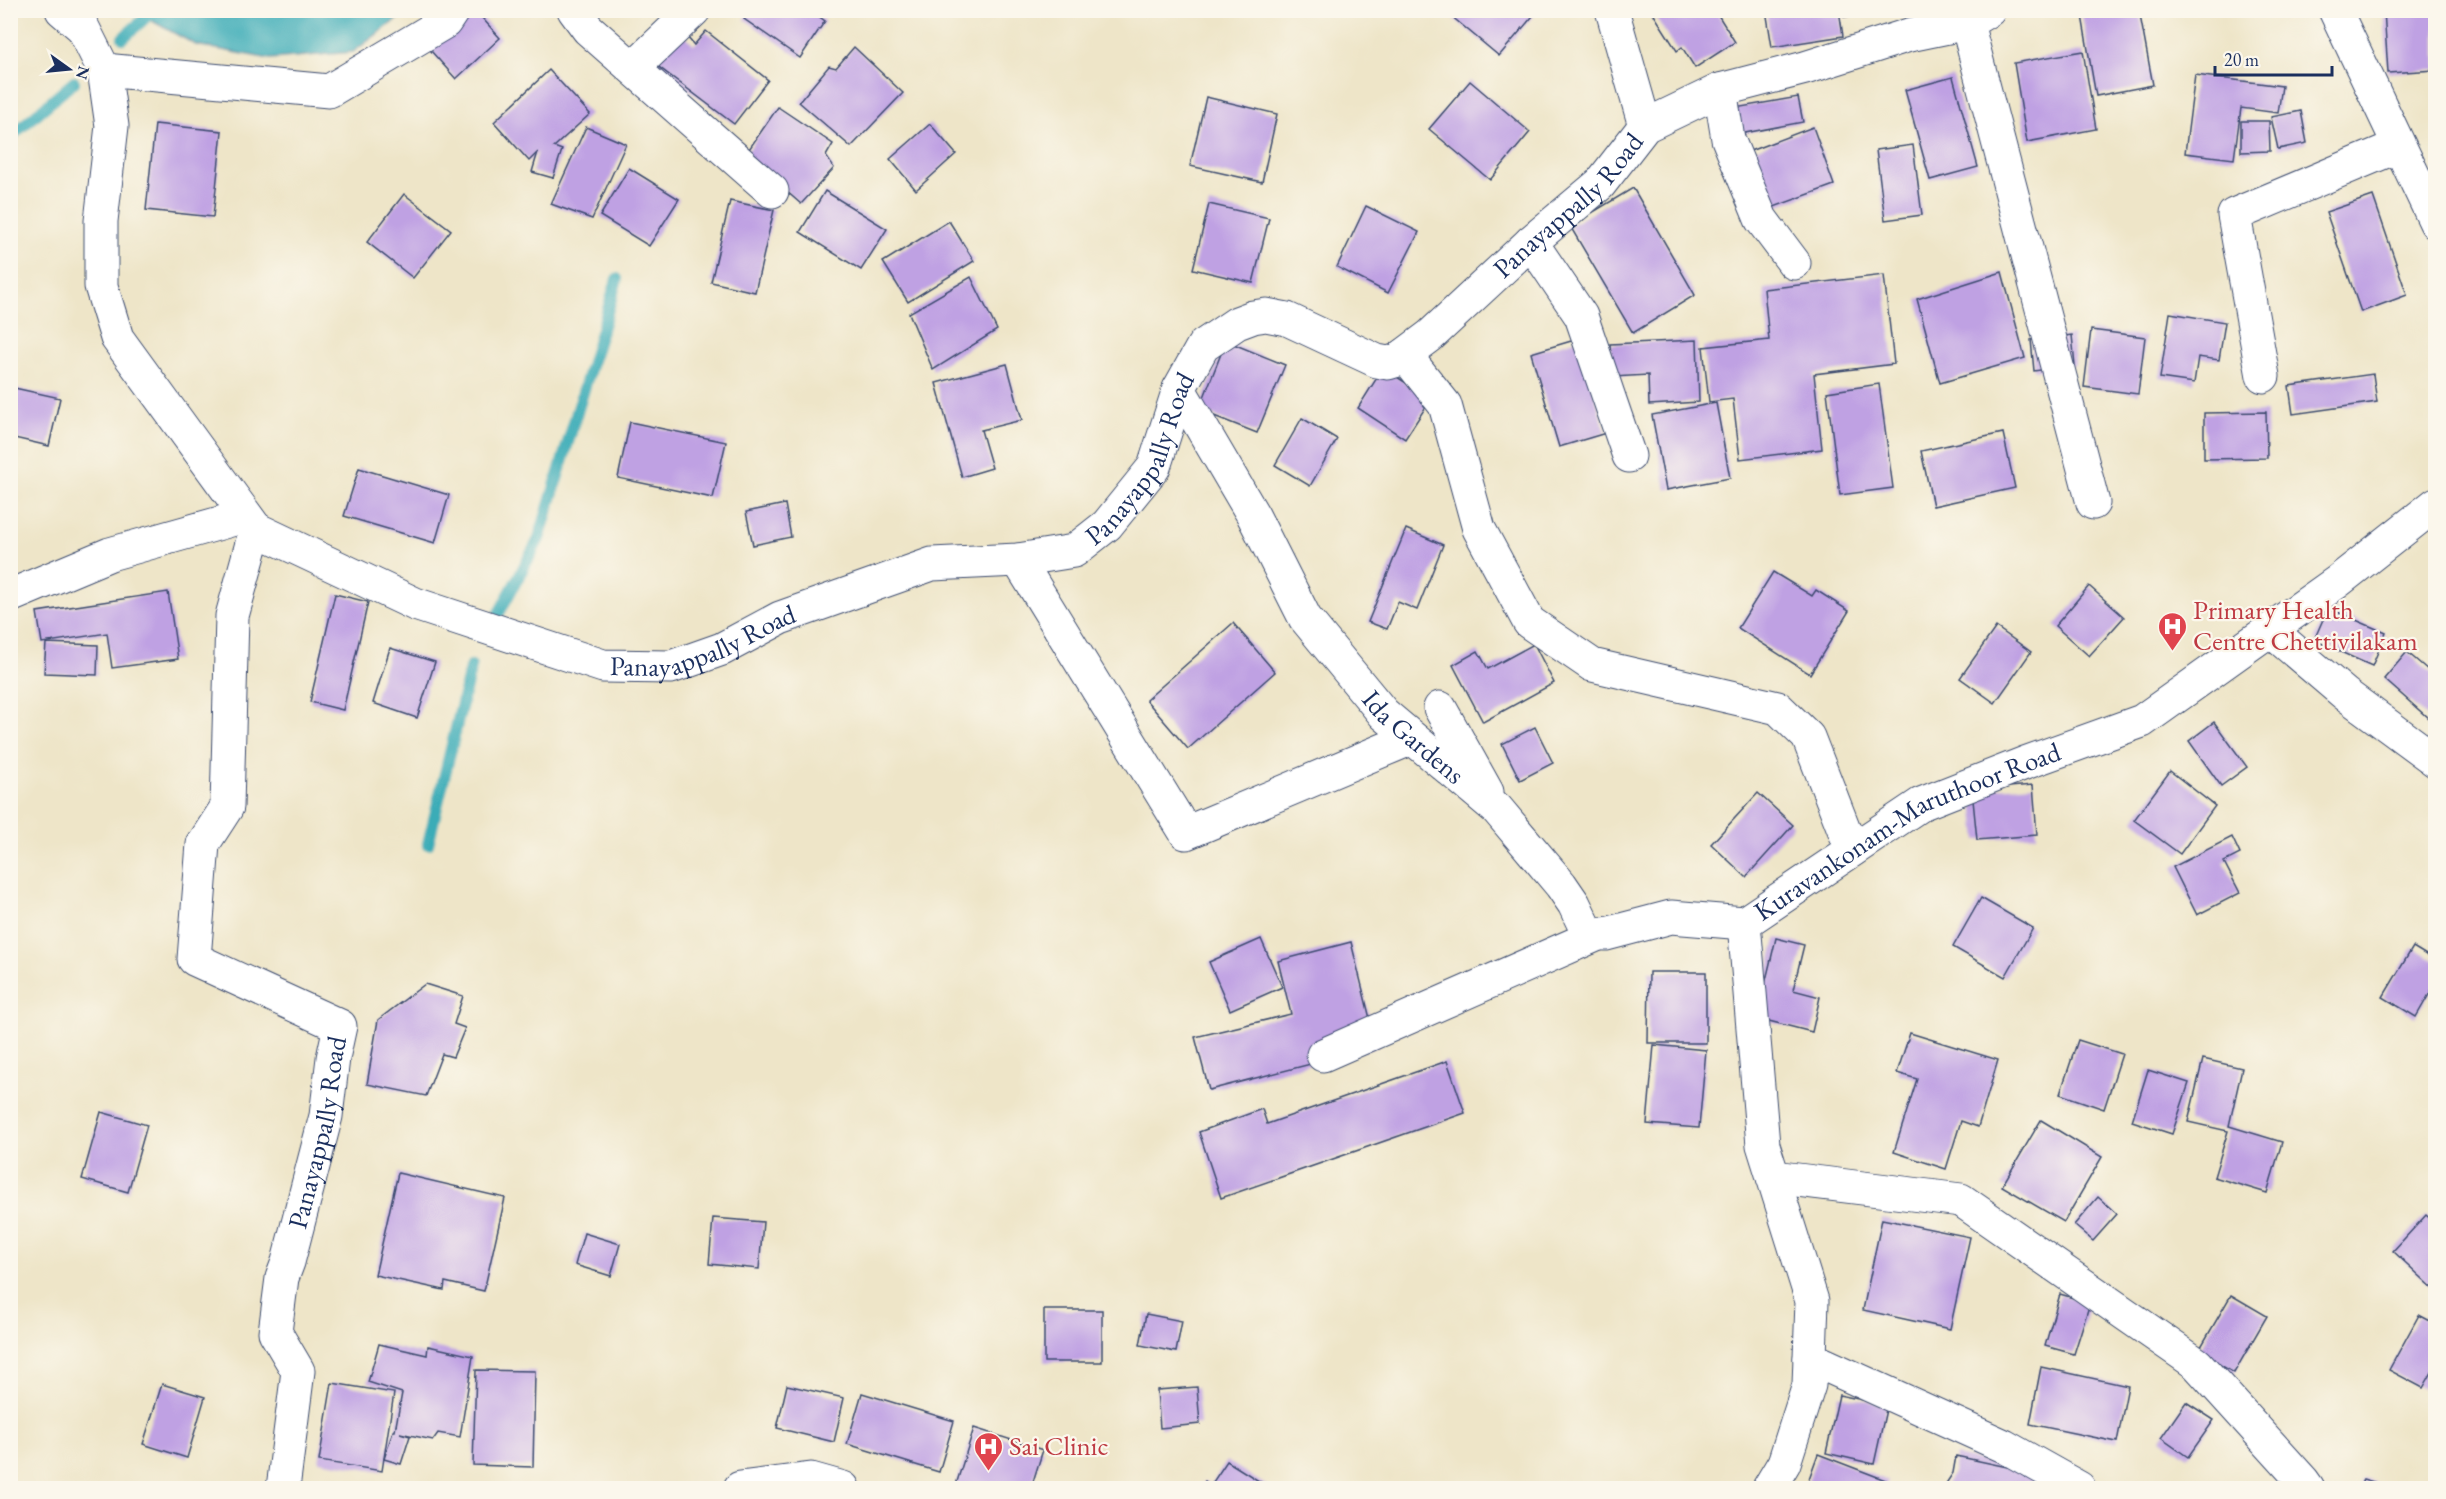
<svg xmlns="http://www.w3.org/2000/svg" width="2446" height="1499" font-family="'EB Garamond',serif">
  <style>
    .water { fill: #3bacb7; stroke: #2b6e8a; stroke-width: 1.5 }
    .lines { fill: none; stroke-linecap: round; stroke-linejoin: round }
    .stream { stroke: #3bacb7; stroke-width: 12 }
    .building { fill: #bfa1e3 }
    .minor-casing { stroke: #3b4a6e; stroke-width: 35 }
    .major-casing { stroke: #3b4a6e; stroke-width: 35 }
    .minor { stroke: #fff; stroke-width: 33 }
    .major { stroke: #fff; stroke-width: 33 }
    .labels { text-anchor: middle; stroke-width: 4.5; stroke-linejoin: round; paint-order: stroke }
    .street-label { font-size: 27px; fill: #1b2f5e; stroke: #fbf7ec }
    .health-label { font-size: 27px; fill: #be3a42; stroke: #fbf7ec; text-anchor: start }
  </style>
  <rect width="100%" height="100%" fill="#fbf7ec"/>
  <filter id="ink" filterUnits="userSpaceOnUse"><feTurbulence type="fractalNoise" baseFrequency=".0167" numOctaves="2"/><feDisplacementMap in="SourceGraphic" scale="12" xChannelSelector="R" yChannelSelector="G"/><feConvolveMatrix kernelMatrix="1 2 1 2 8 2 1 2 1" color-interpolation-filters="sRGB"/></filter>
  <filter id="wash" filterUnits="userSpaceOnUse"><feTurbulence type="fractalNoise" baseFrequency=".008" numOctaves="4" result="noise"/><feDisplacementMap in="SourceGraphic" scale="24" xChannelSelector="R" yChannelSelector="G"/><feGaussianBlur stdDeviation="1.35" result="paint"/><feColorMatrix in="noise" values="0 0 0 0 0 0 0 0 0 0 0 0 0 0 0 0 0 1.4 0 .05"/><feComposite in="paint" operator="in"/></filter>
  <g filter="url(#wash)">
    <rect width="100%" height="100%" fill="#eee5c8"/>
    <polygon class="water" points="134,11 408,10 408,11 353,52 270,59 196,45"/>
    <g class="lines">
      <g class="stream">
        <polyline points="123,38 154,10"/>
        <polyline points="10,137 74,82"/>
        <polyline points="499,613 539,539 617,279"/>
        <polyline points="428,844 471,666"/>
      </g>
    </g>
    <g id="blocks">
      <g class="building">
        <polygon points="458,10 475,10 500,38 456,79 423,42"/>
        <polygon points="750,10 810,10 825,21 800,58 744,19"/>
        <polygon points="1444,10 1538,10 1499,56"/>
        <polygon points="1651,10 1715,10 1735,42 1695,68 1682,47 1677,51"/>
        <polygon points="1766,10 1839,10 1843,36 1772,47"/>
        <polygon points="1844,10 1882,10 1882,12 1844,17"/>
        <polygon points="2081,10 2139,10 2153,85 2096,96"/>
        <polygon points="2384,10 2436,10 2436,70 2388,73"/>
        <polygon points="680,29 694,45 706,31 768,80 734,124 655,64"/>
        <polygon points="854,47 903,93 851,147 799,102 829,66 836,68"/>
        <polygon points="2083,51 2096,129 2027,142 2014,63"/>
        <polygon points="549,70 590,114 554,147 562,150 553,178 532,172 538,152 529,161 494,122"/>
        <polygon points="2195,75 2282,86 2278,113 2241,108 2234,159 2185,153"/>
        <polygon points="1953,77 1978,167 1930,180 1905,90"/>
        <polygon points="1470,81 1530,132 1490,180 1429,129"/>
        <polygon points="1206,97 1277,114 1262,182 1190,166"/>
        <polygon points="1798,97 1803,122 1734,135 1729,109"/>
        <polygon points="778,107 833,144 826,156 834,168 801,204 745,155"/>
        <polygon points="2301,111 2307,143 2278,149 2271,117"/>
        <polygon points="2241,121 2269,121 2270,151 2241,152"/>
        <polygon points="155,124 222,131 213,217 146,210"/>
        <polygon points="930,124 956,154 916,190 890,159"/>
        <polygon points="586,127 626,144 592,219 551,204"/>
        <polygon points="1813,127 1834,185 1763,211 1742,154"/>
        <polygon points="1913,145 1922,215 1885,220 1876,150"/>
        <polygon points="629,168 679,199 649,246 600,216"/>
        <polygon points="1633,188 1695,295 1633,333 1570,226"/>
        <polygon points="825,191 887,229 861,270 800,232"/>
        <polygon points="404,194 451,230 413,278 367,242"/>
        <polygon points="2373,196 2407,295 2361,312 2326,212"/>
        <polygon points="730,201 774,210 755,292 711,282"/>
        <polygon points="1209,204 1269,218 1253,283 1193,269"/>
        <polygon points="1366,206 1419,232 1388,293 1337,267"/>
        <polygon points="949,221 974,261 908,302 883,262"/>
        <polygon points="2002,272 2025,358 1940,383 1917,299"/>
        <polygon points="1884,275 1894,364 1814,374 1822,449 1740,459 1733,399 1709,402 1703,347 1769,340 1764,289"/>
        <polygon points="971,277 997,330 933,370 909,313"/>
        <polygon points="2170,313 2225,322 2219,360 2198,357 2194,383 2160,378"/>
        <polygon points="2091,330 2145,337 2138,394 2084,387"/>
        <polygon points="2072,335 2075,365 2034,371 2031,340"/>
        <polygon points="1578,339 1606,433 1559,447 1531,353"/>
        <polygon points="1697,340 1699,402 1649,405 1648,375 1612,377 1610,344"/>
        <polygon points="1226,341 1285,365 1257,433 1199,410"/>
        <polygon points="1007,364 1022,420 981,430 992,468 962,477 936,383"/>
        <polygon points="1383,368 1431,399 1405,439 1358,408"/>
        <polygon points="2373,374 2377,402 2293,414 2289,386"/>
        <polygon points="1879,384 1893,488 1840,495 1827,392"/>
        <polygon points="10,387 60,398 49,446 10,437"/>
        <polygon points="1716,403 1730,478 1666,490 1652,415"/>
        <polygon points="2266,412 2267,458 2204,459 2204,413"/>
        <polygon points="1302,418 1337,439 1310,486 1275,465"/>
        <polygon points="630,422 726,442 713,498 618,478"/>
        <polygon points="2003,433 2015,488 1933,506 1921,451"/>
        <polygon points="359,468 449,495 435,543 344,516"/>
        <polygon points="785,504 791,537 753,545 746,512"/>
        <polygon points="1406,529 1443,545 1417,610 1398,602 1387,629 1368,622"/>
        <polygon points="1773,572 1812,596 1816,590 1849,611 1810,674 1738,628"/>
        <polygon points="2089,586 2124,617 2089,656 2055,626"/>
        <polygon points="168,592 178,659 112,668 107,633 42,643 37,612"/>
        <polygon points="335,594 368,602 343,710 310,702"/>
        <polygon points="2328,608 2386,633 2372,666 2314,640"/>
        <polygon points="1233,623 1275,672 1188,749 1146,700"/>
        <polygon points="1996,627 2031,652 1995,703 1960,678"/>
        <polygon points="46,643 98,645 97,675 44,673"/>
        <polygon points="1534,644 1554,683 1483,722 1453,665 1478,651 1488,669"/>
        <polygon points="390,648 435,662 417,718 373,703"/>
        <polygon points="2407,652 2436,677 2436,725 2384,679"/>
        <polygon points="2214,722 2247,767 2221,786 2189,741"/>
        <polygon points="1535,727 1553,763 1520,780 1502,744"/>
        <polygon points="2170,771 2215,806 2180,854 2134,820"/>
        <polygon points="2033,785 2037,835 1977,840 1972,790"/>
        <polygon points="1758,793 1793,825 1746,877 1711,844"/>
        <polygon points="2232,837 2240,854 2224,862 2240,893 2197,915 2173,867"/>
        <polygon points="1981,898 2033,928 2005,977 1953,947"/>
        <polygon points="1776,938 1804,945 1793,990 1820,997 1812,1032 1757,1018"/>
        <polygon points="1261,939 1282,987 1230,1010 1209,962"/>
        <polygon points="1351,942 1377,1047 1209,1090 1195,1037 1291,1014 1278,961"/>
        <polygon points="2413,947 2436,961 2436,994 2431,991 2416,1017 2383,997"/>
        <polygon points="1649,972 1706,972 1706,1043 1648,1043"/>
        <polygon points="425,984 463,996 454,1024 465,1028 453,1057 442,1054 426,1096 367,1084 378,1020"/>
        <polygon points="1910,1033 1998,1060 1978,1127 1961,1121 1946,1169 1894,1152 1917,1079 1897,1073"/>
        <polygon points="2078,1040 2122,1054 2104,1109 2060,1094"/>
        <polygon points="1654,1045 1706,1050 1699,1128 1647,1124"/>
        <polygon points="2203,1059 2242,1068 2229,1126 2282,1142 2267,1193 2214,1177 2228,1131 2188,1122"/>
        <polygon points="1447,1061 1465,1113 1221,1198 1199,1132 1262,1109 1267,1124"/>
        <polygon points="2148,1070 2189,1083 2172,1134 2132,1121"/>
        <polygon points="101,1112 147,1125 128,1192 82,1179"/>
        <polygon points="2041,1120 2102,1157 2064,1222 2002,1186"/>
        <polygon points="398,1173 505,1198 484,1291 445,1282 444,1290 375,1275"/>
        <polygon points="2098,1197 2117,1214 2093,1241 2074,1225"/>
        <polygon points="2426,1215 2436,1224 2436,1291 2393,1251"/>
        <polygon points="713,1218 763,1222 759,1269 709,1264"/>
        <polygon points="1882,1219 1970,1237 1950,1329 1863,1310"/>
        <polygon points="584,1233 620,1244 611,1276 575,1265"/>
        <polygon points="2060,1294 2090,1303 2074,1354 2045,1346"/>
        <polygon points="2231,1295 2267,1316 2234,1373 2198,1352"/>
        <rect x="1044" y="1310" width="58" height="52"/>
        <polygon points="1146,1314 1182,1321 1176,1352 1140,1345"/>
        <polygon points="2419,1315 2436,1324 2436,1365 2423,1388 2389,1370"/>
        <polygon points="379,1344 427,1355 428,1346 473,1356 460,1437 438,1433 433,1440 400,1433 410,1436 401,1464 384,1459 393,1431 395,1431 402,1393 368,1382"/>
        <polygon points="2041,1367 2128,1386 2117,1442 2030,1424"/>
        <polygon points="476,1370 535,1371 533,1467 473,1465"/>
        <polygon points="332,1383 394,1393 382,1471 319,1461"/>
        <polygon points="162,1384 205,1397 187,1458 143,1444"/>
        <polygon points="787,1385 844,1398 834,1442 777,1428"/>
        <polygon points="1197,1387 1200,1424 1160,1428 1157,1390"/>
        <polygon points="862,1393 954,1421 939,1472 847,1444"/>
        <polygon points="1839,1395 1887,1405 1874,1464 1826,1453"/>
        <polygon points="2186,1402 2214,1420 2188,1457 2161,1438"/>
        <polygon points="974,1428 1043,1450 1031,1488 955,1488"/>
        <polygon points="1818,1454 1888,1481 1885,1488 1811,1488 1806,1487"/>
        <polygon points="1956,1456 2044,1475 2041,1488 1943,1488 1953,1473"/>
        <polygon points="1227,1461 1270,1488 1200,1488 1205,1481 1211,1485"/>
        <polygon points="2363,1479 2394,1488 2360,1488"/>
      </g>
    </g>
  </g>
  <g filter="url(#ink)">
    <use href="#blocks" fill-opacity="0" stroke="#3b4a6e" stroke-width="1.5"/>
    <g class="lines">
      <defs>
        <g id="minor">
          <polyline points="62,10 83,28 104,70 112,126 101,221 101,286 117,338 256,529"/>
          <polyline points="574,10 588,29 772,191"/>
          <polyline points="1612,10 1645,126"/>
          <polyline points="2335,10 2436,223"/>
          <polyline points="1967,23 2093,503"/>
          <polyline points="633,68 694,10"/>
          <polyline points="104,70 329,91 445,22 453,10"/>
          <polyline points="1720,90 1728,139 1761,219 1794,263"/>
          <polyline points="1531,242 1581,316 1629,456"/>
          <polyline points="1405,355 1445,405 1479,529 1529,622 1592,665 1778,708 1808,737 1852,850"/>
          <polyline points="2263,376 2234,215 2398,146"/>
          <path id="s1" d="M1179,389L1253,515L1305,618L1384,714L1497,809L1561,885L1574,904L1588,933L1606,934L1671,917L1744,923"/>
          <polyline points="1018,560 1186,833 1412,738"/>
          <polyline points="10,596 110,554 245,516"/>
          <polyline points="2270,630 2345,694 2436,761"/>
          <polyline points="1440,708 1487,792"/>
          <polyline points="1323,1055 1596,935"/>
          <polyline points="1773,1177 1961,1200 2197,1364 2303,1481 2308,1488"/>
          <polyline points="1810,1358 2004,1446 2079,1488"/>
          <path id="s2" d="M283,1488L298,1371L275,1332L282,1278L288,1262L326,1116L333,1058L340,1026L194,959L203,844L227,807L232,616L256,529L415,604L603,666L671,667L722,649L780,618L932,564L1018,560L1074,551L1107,525L1154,467L1179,389L1203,346L1237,323L1253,317L1266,315L1287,319L1377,361L1388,363L1398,360L1430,336L1531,242L1600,184L1645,126L1720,90L1805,68L1909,35L1967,23L1989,10"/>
        </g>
        <g id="major">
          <polyline points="740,1488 811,1479 843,1488"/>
          <path id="s3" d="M1769,1488L1784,1463L1809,1385L1812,1301L1763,1145L1744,923L1921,804L2025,763L2142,721L2337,582L2436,504"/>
        </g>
      </defs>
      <use href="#minor" class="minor-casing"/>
      <use href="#major" class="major-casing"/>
      <use href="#minor" class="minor"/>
      <use href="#major" class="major"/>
    </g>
  </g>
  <defs>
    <symbol id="hospital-pin" viewBox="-11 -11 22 30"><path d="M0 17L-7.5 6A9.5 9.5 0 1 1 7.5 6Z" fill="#e0444e" stroke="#fbf7ec"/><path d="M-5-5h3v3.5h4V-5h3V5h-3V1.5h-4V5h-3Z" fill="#fff"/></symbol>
  </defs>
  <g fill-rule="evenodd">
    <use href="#hospital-pin" x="2156" y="610" width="33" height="45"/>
    <use href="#hospital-pin" x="972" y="1430" width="33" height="45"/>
  </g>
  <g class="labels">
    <g class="street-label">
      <text dy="9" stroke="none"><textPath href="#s2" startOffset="2636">Panayappally Road</textPath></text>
      <text dy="9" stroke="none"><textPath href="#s2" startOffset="2061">Panayappally Road</textPath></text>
      <text dy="9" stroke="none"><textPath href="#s2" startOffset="1557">Panayappally Road</textPath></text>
      <text dy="9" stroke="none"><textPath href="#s1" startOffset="423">Ida Gardens</textPath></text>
      <text dy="9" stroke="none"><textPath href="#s3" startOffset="770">Kuravankonam-Maruthoor Road</textPath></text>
      <text dy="9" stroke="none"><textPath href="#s2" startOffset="368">Panayappally Road</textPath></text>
    </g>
    <g class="health-label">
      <text x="2193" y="619">Primary Health<tspan x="2193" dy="31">Centre Chettivilakam</tspan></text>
      <text x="1009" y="1455">Sai Clinic</text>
    </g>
  </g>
  <rect width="2446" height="1499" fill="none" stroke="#fbf7ec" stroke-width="36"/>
  <g transform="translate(69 69) rotate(105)" stroke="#fbf7ec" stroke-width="4.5" paint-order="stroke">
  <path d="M0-4.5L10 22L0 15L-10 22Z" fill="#1b2f5e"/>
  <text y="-9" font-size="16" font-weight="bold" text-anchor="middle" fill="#1b2f5e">N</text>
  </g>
  <path d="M2215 66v9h117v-9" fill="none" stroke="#1b2f5e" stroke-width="3"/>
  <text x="2224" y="66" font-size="18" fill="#1b2f5e" stroke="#fbf7ec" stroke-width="4.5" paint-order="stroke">20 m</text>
</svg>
